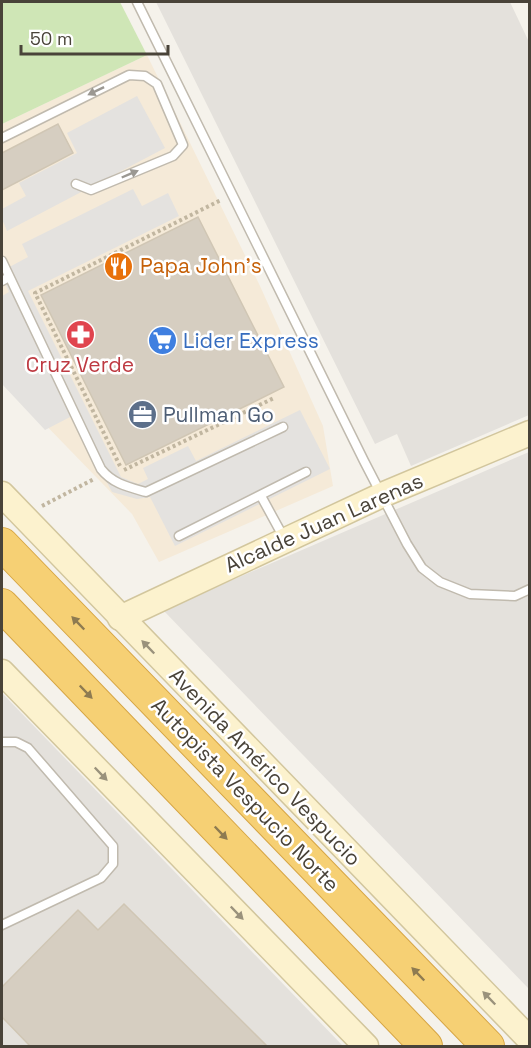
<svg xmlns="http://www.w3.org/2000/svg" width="531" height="1048" font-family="'Space Grotesk',sans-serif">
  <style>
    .commercial { fill: #f5ead8 }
    .industrial { fill: #e4e1dc }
    .green { fill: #cfe6b6 }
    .parking { fill: #e4e2df }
    .building { fill: #d6cec1; stroke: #d0c6b4; stroke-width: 1.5 }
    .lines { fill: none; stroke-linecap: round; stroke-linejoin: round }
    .lane-casing { stroke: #c0baae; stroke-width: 11 }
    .secondary-casing { stroke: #d2c69d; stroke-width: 27 }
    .highway-casing { stroke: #d6a544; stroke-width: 34 }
    .path { stroke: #c1b6a0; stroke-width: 4; stroke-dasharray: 3 3; stroke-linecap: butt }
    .lane { stroke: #fff; stroke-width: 8 }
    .secondary { stroke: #fcf2ce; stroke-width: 24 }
    .highway { stroke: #f6d074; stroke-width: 32 }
    .oneway { fill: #9b9892 }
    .oneway2 { fill: #8e7b51 }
    .oneway3 { fill: #9a927c }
    .labels { text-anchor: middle; stroke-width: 5; stroke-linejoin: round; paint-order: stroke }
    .food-label { font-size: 21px; fill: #c56008; stroke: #fff; text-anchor: start }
    .shop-label { font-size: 21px; fill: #366cbe; stroke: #fff; text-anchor: start }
    .health-label { font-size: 21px; fill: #be3a42; stroke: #fff }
    .service-label { font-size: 21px; fill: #4e5e75; stroke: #fff; text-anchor: start }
    .street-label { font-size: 21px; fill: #494339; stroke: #fff }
  </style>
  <rect width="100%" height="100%" fill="#f5f2eb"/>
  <polygon class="commercial" points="147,55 260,286 323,426 333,486 159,562 132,514 2,380 2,124"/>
  <g class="industrial">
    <polygon points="156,2 510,2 529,42 529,415 411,466 397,434 375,444"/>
    <polygon points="529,452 529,989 163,610"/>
    <polygon points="2,693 343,1046 2,1046"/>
  </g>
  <polygon class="green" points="2,2 120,2 147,55 2,124"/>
  <g class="parking">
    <polygon points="137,96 165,148 7,231 2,219 2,209 26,196 19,183 77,153 67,133"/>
    <polygon points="133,189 142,206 168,193 179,216 28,291 121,477 138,484 148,479 143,468 188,446 196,461 300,410 330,469 175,546 150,497 137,499 112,492 72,416 45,430 2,384 2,296 9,292 2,276 2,271 28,257 22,244"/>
  </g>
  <g class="building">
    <polygon points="58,124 73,153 2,190 2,153"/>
    <polygon points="198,217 284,387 126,465 41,295"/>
    <polygon points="124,904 268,1047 31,1047 2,1017 2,987 78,910 98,930"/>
  </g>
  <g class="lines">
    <defs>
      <g id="lane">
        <polyline points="137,2 364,461 407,544 422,568 440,582 470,594 515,596 530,589"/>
        <polyline points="2,138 129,75 145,76 157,84 183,145 173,156 91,190 76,184"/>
        <path d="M2,261L101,469C113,484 128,487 146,492L283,427"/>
        <polyline points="2,281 9,277"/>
        <polyline points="261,496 284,538"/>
        <polyline points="179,536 306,472"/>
        <polyline points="2,742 16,742 28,748 113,846 113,864 101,878 2,925"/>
      </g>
      <g id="secondary">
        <polyline points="2,494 530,1040"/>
        <polyline points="120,618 382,495 530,433"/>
        <polyline points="2,672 366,1046"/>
      </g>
      <g id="highway">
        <polyline points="2,544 488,1046"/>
        <polyline points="2,605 426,1046"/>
      </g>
    </defs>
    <use href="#lane" class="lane-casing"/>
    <use href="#secondary" class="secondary-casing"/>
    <use href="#highway" class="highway-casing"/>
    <g class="path">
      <polyline points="120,466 35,293 221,200"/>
      <polyline points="124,470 274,398"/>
      <polyline points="42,506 94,479"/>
    </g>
    <use href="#lane" class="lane"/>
    <use href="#secondary" class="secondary"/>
    <use href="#highway" class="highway"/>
  </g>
  <defs><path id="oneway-solid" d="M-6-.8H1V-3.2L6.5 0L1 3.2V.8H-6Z" transform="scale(1.5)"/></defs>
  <g class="oneway">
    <use href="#oneway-solid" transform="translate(96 91) rotate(154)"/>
    <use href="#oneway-solid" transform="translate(130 174) rotate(-23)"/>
  </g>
  <g class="oneway2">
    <use href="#oneway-solid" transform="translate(78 623) rotate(-134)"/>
    <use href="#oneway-solid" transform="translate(86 692) rotate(46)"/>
    <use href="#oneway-solid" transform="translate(221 833) rotate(46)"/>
    <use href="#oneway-solid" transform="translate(418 974) rotate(-134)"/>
  </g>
  <g class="oneway3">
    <use href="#oneway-solid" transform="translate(148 647) rotate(-134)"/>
    <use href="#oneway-solid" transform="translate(101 774) rotate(46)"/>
    <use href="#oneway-solid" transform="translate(237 913) rotate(46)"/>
    <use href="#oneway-solid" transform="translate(489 998) rotate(-134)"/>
  </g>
  <defs>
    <symbol id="restaurant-disc" viewBox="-11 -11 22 22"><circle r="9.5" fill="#e8710a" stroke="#fff"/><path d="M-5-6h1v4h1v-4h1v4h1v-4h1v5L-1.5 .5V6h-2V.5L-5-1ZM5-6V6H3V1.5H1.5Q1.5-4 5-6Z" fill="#fff"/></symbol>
    <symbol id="pharmacy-disc" viewBox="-11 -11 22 22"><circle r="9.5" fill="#e0444e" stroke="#fff"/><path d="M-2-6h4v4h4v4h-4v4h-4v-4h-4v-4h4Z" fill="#fff"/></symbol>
    <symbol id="supermarket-disc" viewBox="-11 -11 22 22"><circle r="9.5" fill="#3f7fe0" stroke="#fff"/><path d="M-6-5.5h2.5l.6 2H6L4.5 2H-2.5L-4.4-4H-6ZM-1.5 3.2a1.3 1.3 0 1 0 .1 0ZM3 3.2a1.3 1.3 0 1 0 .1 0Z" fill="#fff"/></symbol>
    <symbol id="office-disc" viewBox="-11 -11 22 22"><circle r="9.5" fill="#5c6f8a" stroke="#fff"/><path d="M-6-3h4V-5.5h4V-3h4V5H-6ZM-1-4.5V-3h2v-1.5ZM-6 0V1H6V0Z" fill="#fff"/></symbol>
  </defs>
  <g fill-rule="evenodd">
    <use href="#restaurant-disc" x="102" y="250" width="33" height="33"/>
    <use href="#pharmacy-disc" x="64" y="318" width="33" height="33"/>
    <use href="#supermarket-disc" x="146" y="324" width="33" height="33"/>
    <use href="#office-disc" x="126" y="398" width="33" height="33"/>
  </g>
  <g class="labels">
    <g class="food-label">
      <text x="140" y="273">Papa John's</text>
    </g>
    <g class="shop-label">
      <text x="183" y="348">Lider Express</text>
    </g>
    <g class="health-label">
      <text x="80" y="372">Cruz Verde</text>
    </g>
    <g class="service-label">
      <text x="163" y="422">Pullman Go</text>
    </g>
    <g class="street-label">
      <text transform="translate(324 523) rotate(-24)" y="7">Alcalde Juan Larenas</text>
      <text transform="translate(265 767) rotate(46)" y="7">Avenida Américo Vespucio</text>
      <text transform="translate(245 795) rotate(46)" y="7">Autopista Vespucio Norte</text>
    </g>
  </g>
  <rect width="531" height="1048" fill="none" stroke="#494339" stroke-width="6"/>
  <path d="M21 45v9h147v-9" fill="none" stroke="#494339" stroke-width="3"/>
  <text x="30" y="45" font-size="18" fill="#494339" stroke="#ffffff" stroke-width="4.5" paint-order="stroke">50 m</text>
</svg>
